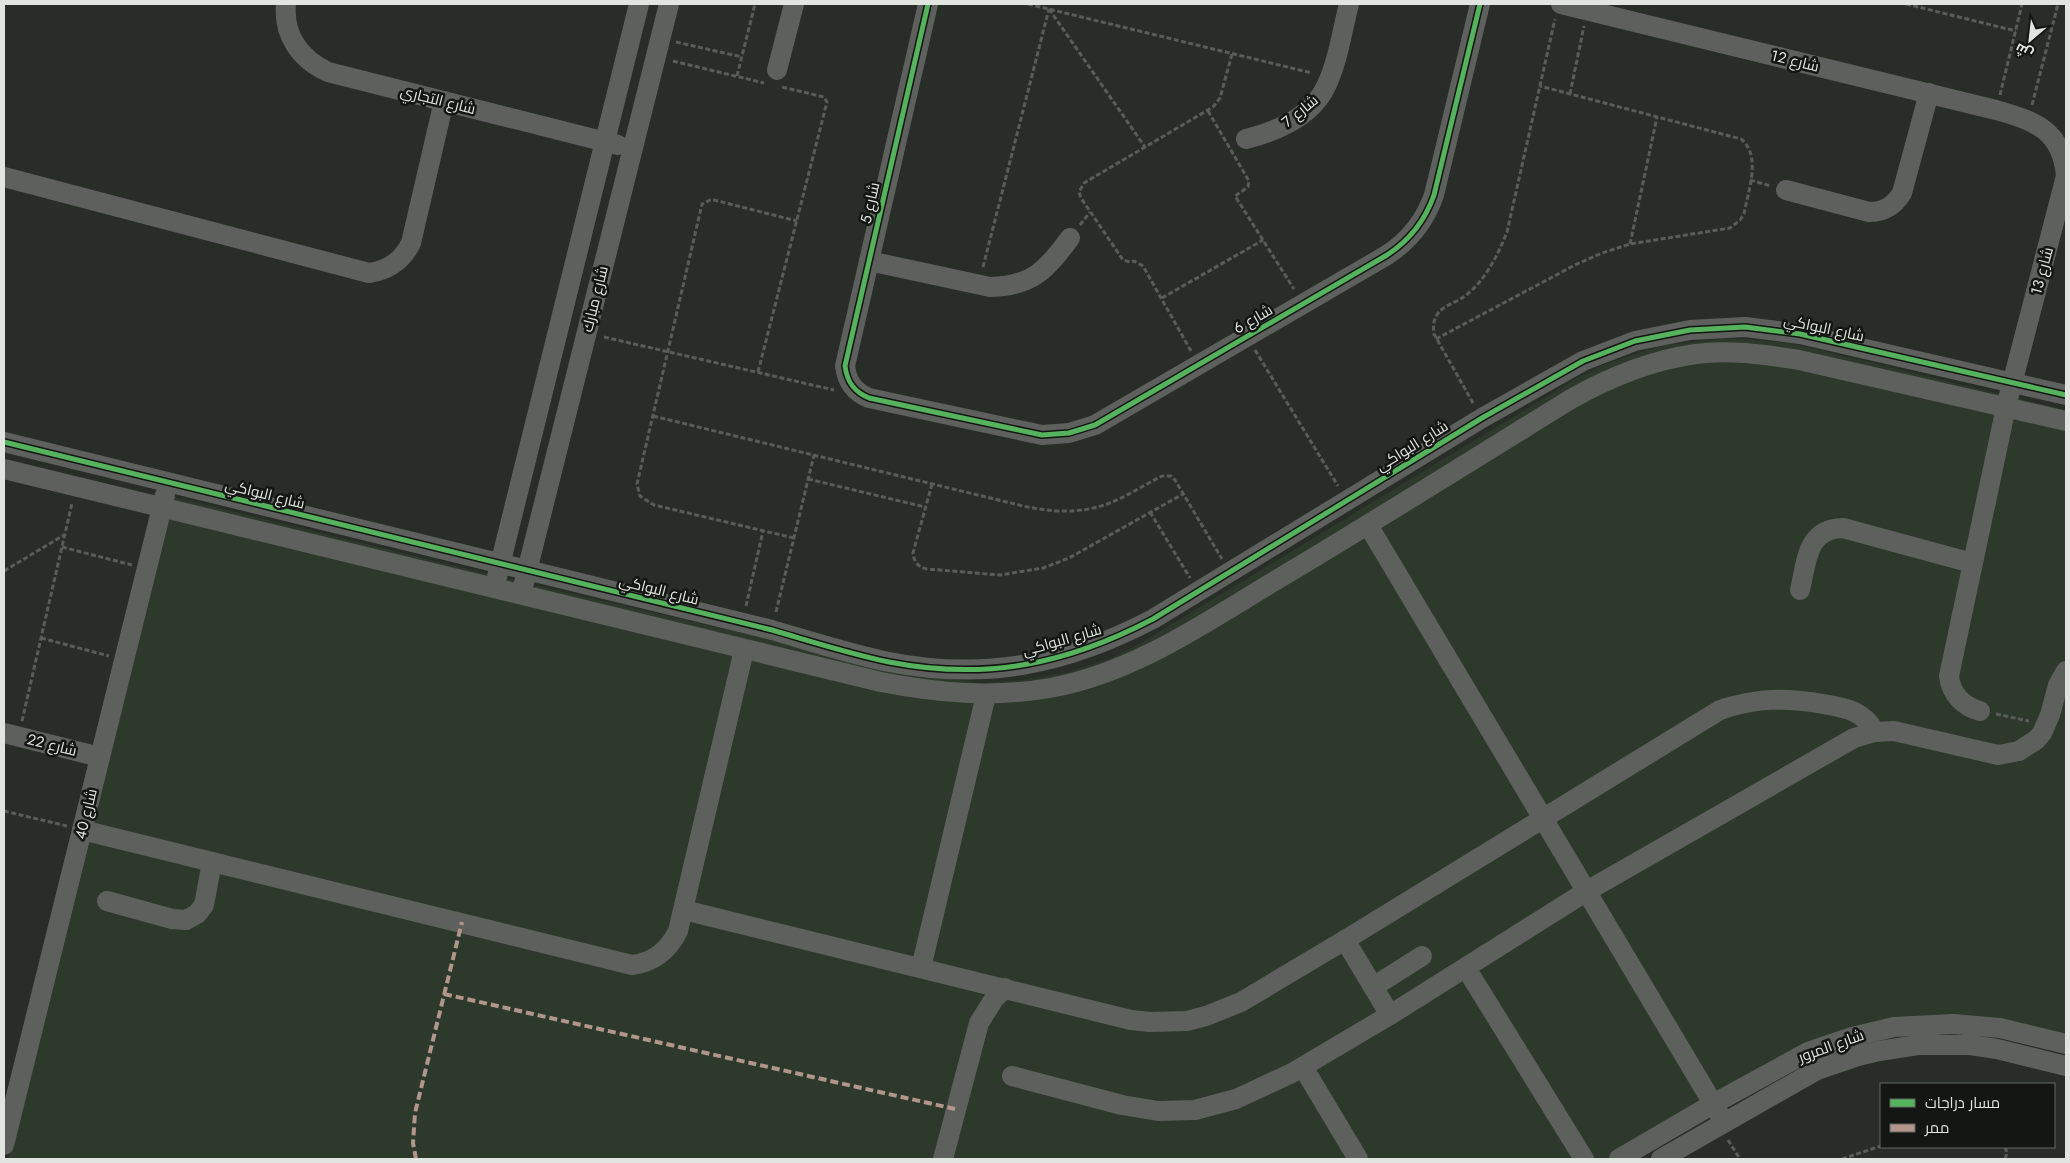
<svg xmlns="http://www.w3.org/2000/svg" width="2070" height="1163" font-family="Jost,Cairo,sans-serif">
  <style>
    .built { fill: #2d392b }
    .lines { fill: none; stroke-linecap: round; stroke-linejoin: round }
    .path { stroke: #595d59; stroke-width: 3; stroke-dasharray: 5 2.5; stroke-linecap: butt }
    .minor { stroke: #5d605c; stroke-width: 20 }
    .quiet { stroke: #b2968c; stroke-width: 4; stroke-dasharray: 8 4; stroke-linecap: butt }
    .cycleway-casing { stroke: #131612; stroke-width: 8 }
    .cycleway { stroke: #56b35d; stroke-width: 5 }
    .labels { text-anchor: middle; stroke-width: 5; stroke-linejoin: round; paint-order: stroke }
    .street-label { font-size: 15px; fill: #e0e6df; stroke: #131612 }
  </style>
  <rect width="100%" height="100%" fill="#282d28"/>
  <polygon class="built" points="1720,339 1743,339 1790,343 2066,410 2066,1051 1980,1033 1930,1033 1881,1039 1814,1058 1637,1159 8,1159 174,497 513,580 896,669 980,683 1024,680 1069,672 1113,657 1134,647 1577,378 1608,363 1641,352 1666,345"/>
  <g class="lines">
    <g class="path">
      <polyline points="1028,4 1312,73"/>
      <polyline points="1906,4 2016,31"/>
      <polyline points="1049,9 1145,147"/>
      <polyline points="676,42 742,57"/>
      <polyline points="673,61 764,83"/>
      <polyline points="737,76 755,4"/>
      <polyline points="1570,94 1584,26"/>
      <polyline points="2000,95 2022,4"/>
      <polyline points="2032,105 2058,4"/>
      <polyline points="1208,111 1249,181 1248,187 1235,196 1294,289"/>
      <polyline points="1750,180 1771,186"/>
      <polyline points="1080,225 1090,212"/>
      <polyline points="1630,244 1657,117"/>
      <polyline points="983,267 1049,9"/>
      <polyline points="1162,298 1263,240"/>
      <polyline points="604,337 834,390"/>
      <path d="M1436,339L1575,265L1602,253L1630,244L1730,228L1740,220L1744,214C1748,191 1762,156 1741,139L1540,86"/>
      <polyline points="1255,350 1338,486"/>
      <polyline points="1191,351 1143,266 1134,261 1130,262 1123,260 1081,198 1079,192 1084,183 1213,107 1220,98 1232,54"/>
      <polyline points="758,372 827,102 824,97 782,87"/>
      <path d="M1473,403L1434,334C1433,326 1433,319 1439,312C1445,305 1457,302 1465,296C1485,281 1498,255 1507,232L1555,19"/>
      <path d="M653,416L1023,506C1050,512 1080,514 1107,504C1126,497 1144,485 1162,476H1171L1175,480L1222,559"/>
      <polyline points="808,479 925,507"/>
      <path d="M932,484L913,553C914,562 918,567 927,569L1000,575L1043,568L1069,558L1183,494"/>
      <polyline points="1150,512 1190,578"/>
      <polyline points="794,538 654,505 640,496 637,484 702,204 710,200 714,200 797,221"/>
      <polyline points="62,547 132,565"/>
      <polyline points="4,571 64,535"/>
      <polyline points="746,606 763,531"/>
      <polyline points="776,612 814,455"/>
      <polyline points="41,638 109,656"/>
      <polyline points="1996,714 2029,721"/>
      <polyline points="22,721 72,503"/>
      <polyline points="4,811 67,826"/>
      <polyline points="1728,1140 1740,1159"/>
      <polyline points="2005,1147 2007,1153 2005,1159"/>
      <polyline points="1842,1159 1881,1146"/>
    </g>
    <g class="minor">
      <path d="M286,4C283,35 300,59 328,72L618,145"/>
      <path d="M928,4L845,366C847,382 854,392 869,398L1042,435L1069,433L1095,425L1387,255C1410,240 1425,221 1434,195L1480,4"/>
      <path d="M1561,4L1996,110C2035,121 2062,130 2066,176L2006,407L1949,676C1951,694 1963,706 1980,711"/>
      <polyline points="777,70 794,4"/>
      <path d="M1246,139C1274,132 1307,119 1323,92C1337,68 1342,31 1349,4"/>
      <path d="M4,177L369,273C389,270 402,261 411,243L444,101"/>
      <path d="M1786,190L1869,212C1884,212 1894,206 1902,193L1929,93"/>
      <path d="M869,261L990,287C1033,286 1046,270 1070,238"/>
      <path d="M4,442L772,630C810,641 850,654 889,662C986,681 1067,664 1153,619L1482,418L1583,361L1635,341L1690,330L1745,327L1800,334L2066,395"/>
      <path d="M4,469L881,682C938,693 992,698 1050,688C1134,673 1206,622 1278,579C1377,520 1474,459 1571,399C1610,377 1652,360 1696,354C1729,349 1766,355 1799,360L2066,421"/>
      <polyline points="1368,525 1724,1122"/>
      <polyline points="497,577 639,4"/>
      <polyline points="524,583 669,4"/>
      <path d="M1800,590C1807,561 1806,529 1843,528L1972,563"/>
      <polyline points="4,733 100,757"/>
      <path d="M82,830L632,965C654,962 668,951 678,931L744,650"/>
      <polyline points="107,901 172,919 186,920 197,914 204,905 212,862"/>
      <path d="M684,910L1131,1020L1150,1022L1187,1021L1206,1016L1241,1002L1345,940L1720,710C1755,698 1786,697 1823,704C1845,708 1863,710 1875,732"/>
      <polyline points="1345,940 1390,1015"/>
      <polyline points="921,968 986,695"/>
      <polyline points="1466,968 1584,1159"/>
      <polyline points="1373,987 1422,956"/>
      <polyline points="1303,1067 1358,1159"/>
      <polyline points="1012,1076 1122,1105 1158,1111 1195,1110 1236,1099 1292,1073 1390,1015 1587,891 1854,738 1875,732 1894,731 1998,755 2019,751 2036,740 2042,733 2050,715 2058,685 2066,671"/>
      <polyline points="4,1145 165,495"/>
      <polyline points="943,1159 979,1023 994,999 1005,988"/>
      <polyline points="1619,1159 1713,1104 1808,1052 1852,1037 1894,1027 1953,1024 2000,1028 2066,1044"/>
      <polyline points="1661,1159 1817,1070 1858,1056 1879,1051 1918,1045 1970,1045 1997,1049 2066,1066"/>
    </g>
    <g class="quiet">
      <polyline points="444,994 955,1109"/>
      <polyline points="416,1159 413,1143 415,1113 462,922"/>
    </g>
    <defs>
      <g id="cycleway">
        <path d="M928,4L845,366C847,382 854,392 869,398L1042,435L1069,433L1095,425L1387,255C1410,240 1425,221 1434,195L1480,4"/>
        <path d="M4,442L772,630C810,641 850,654 889,662C986,681 1067,664 1153,619L1482,418L1583,361L1635,341L1690,330L1745,327L1800,334L2066,395"/>
      </g>
    </defs>
    <use href="#cycleway" class="cycleway-casing"/>
    <use href="#cycleway" class="cycleway"/>
  </g>
  <g class="labels">
    <g class="street-label">
      <text transform="translate(1795 61) rotate(14)" y="5">شارع 12</text>
      <text transform="translate(438 100) rotate(14)" y="5">شارع التجاري</text>
      <text transform="translate(1300 111) rotate(-39)" y="5">شارع 7</text>
      <text transform="translate(870 203) rotate(-77)" y="5">شارع 5</text>
      <text transform="translate(2042 271) rotate(-75)" y="5">شارع 13</text>
      <text transform="translate(595 299) rotate(-76)" y="5">شارع مبارك</text>
      <text transform="translate(1253 319) rotate(-30)" y="5">شارع 6</text>
      <text transform="translate(1824 328) rotate(12)" y="5">شارع البواكي</text>
      <text transform="translate(1412 446) rotate(-32)" y="5">شارع البواكي</text>
      <text transform="translate(265 494) rotate(14)" y="5">شارع البواكي</text>
      <text transform="translate(659 590) rotate(14)" y="5">شارع البواكي</text>
      <text transform="translate(1062 640) rotate(-16)" y="5">شارع البواكي</text>
      <text transform="translate(52 745) rotate(14)" y="5">شارع 22</text>
      <text transform="translate(86 814) rotate(-76)" y="5">شارع 40</text>
      <text transform="translate(1831 1046) rotate(-20)" y="5">شارع المرور</text>
    </g>
  </g>
  <rect width="2070" height="1163" fill="none" stroke="#e0e6df" stroke-width="10"/>
  <rect x="1880" y="1083" width="175" height="65" fill="#131612" stroke="#656964"/>
  <rect x="1890" y="1099" width="25" height="8" fill="#56b35d" stroke="#656964"/>
  <text x="1925" y="1108" font-size="15" fill="#e0e6df">مسار دراجات</text>
  <rect x="1890" y="1124" width="25" height="8" fill="#b2968c" stroke="#656964"/>
  <text x="1925" y="1133" font-size="15" fill="#e0e6df">ممر</text>
  <g transform="translate(2030 40) rotate(208)" stroke="#131612" stroke-width="4" paint-order="stroke">
  <path d="M0-4L9 19L0 12L-9 19Z" fill="#e0e6df"/>
  <text y="-8" font-size="14" font-weight="bold" text-anchor="middle" fill="#e0e6df">ش</text>
  </g>
</svg>
